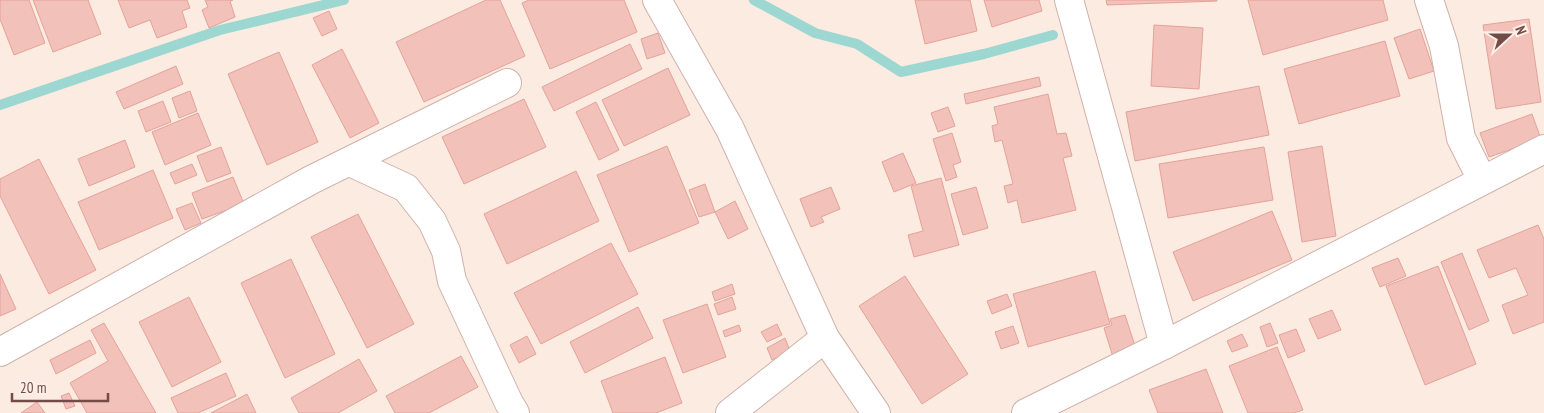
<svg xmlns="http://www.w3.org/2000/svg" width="1544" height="413" font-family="'PT Sans Narrow',sans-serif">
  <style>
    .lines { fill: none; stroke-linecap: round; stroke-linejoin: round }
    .stream { stroke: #9cd7d1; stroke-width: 10 }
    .building { fill: #f2c1b9; stroke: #e4a299 }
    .minor-casing { stroke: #cfb2ab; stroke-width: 30 }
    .minor { stroke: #fff; stroke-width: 28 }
  </style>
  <rect width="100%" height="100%" fill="#fcebe1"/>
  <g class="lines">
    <g class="stream">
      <polyline points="754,0 815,33 857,44 901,72 984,54 1053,35"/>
      <polyline points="0,105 220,30 344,0"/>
    </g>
  </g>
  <g class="building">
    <polygon points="0,0 29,0 45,43 14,55 0,19"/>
    <polygon points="33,0 88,0 101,34 53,52"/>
    <polygon points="118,0 187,0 190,8 182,11 187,27 157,38 150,20 129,28"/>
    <polygon points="205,0 233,0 230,1 235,17 209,28 202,10 208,7"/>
    <polygon points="486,0 500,0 525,56 424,102 396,42"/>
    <polygon points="529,0 624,0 637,32 550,69 522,3"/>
    <polygon points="915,0 970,0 977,31 925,44"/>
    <polygon points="984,0 1039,0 1042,11 992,27"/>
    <polygon points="1106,0 1217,0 1217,1 1107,5"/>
    <polygon points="1248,0 1383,0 1388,20 1263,55"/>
    <polygon points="329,11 337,29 322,36 313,18"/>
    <polygon points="1529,19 1541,102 1496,109 1483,25"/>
    <polygon points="1154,25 1203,28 1199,89 1151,86"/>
    <polygon points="1420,29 1434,71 1409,79 1394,38"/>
    <polygon points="658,33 665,53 647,59 641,39"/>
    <polygon points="1385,41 1400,96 1299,124 1284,69"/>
    <polygon points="630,44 642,69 554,111 542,87"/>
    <polygon points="342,49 379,123 350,138 312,65"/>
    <polygon points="279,52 318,142 267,165 228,74"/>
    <polygon points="176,66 183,84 124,109 116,92"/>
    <polygon points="668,68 690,115 624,146 602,100"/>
    <polygon points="1039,77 1041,86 966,104 964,94"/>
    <polygon points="1259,86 1269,135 1135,161 1126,112"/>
    <polygon points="190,91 197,111 179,118 172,98"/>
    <polygon points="1048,94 1057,134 1066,133 1072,156 1063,158 1076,210 1022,223 1017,200 1008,203 1004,186 1013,184 1002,140 995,142 992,126 998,124 994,107"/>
    <polygon points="524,99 546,147 464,184 442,137"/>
    <polygon points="163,101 171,122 146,132 138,111"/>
    <polygon points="596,102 619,150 599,160 576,112"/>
    <polygon points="948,107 955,126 938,132 931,113"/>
    <polygon points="198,113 211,145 165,165 152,132"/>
    <polygon points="1532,114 1541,139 1489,157 1480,133"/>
    <polygon points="952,133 961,162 953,165 957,177 946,181 933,139"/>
    <polygon points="125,140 135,167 89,186 78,159"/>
    <polygon points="667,146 699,223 629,252 597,175"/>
    <polygon points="1322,146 1336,236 1302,242 1288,152"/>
    <polygon points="221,147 231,173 207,182 197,156"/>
    <polygon points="1264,147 1273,200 1168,218 1159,164"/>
    <polygon points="903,153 916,183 894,192 882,162"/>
    <polygon points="39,159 96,270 49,294 0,196 0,179"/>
    <polygon points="192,164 197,175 175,184 170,173"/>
    <polygon points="153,170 173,218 99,250 78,202"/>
    <polygon points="576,171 599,221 507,264 484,214"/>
    <polygon points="233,177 244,204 202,219 192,193"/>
    <polygon points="941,178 959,245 914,257 908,235 923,231 911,186"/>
    <polygon points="705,184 715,212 699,217 689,190"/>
    <polygon points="831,187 840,209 821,217 824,222 811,227 800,199"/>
    <polygon points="976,187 988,228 963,235 951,194"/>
    <polygon points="735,201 748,229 728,239 715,212"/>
    <polygon points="192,203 201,223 185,230 176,209"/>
    <polygon points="1272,211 1292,260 1193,301 1173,252"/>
    <polygon points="358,214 414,324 367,348 311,237"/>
    <polygon points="1538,225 1544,239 1544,322 1513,334 1502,305 1528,295 1516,268 1489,278 1477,250"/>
    <polygon points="611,243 638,294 541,344 514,293"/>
    <polygon points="1462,253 1489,321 1469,330 1441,262"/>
    <polygon points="1398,258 1406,276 1380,287 1372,268"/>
    <polygon points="291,259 335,354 285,378 241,283"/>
    <polygon points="1438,266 1476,364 1425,385 1386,286"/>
    <polygon points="1095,271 1110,324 1028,347 1013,294"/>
    <polygon points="0,274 16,309 0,316"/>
    <polygon points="905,276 968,374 922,404 859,306"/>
    <polygon points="732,284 735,294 715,301 712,292"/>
    <polygon points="1007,294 1012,306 992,314 987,301"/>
    <polygon points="189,297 221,362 172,387 139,322"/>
    <polygon points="732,297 736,309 718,315 714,304"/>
    <polygon points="707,304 726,357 683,373 663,320"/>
    <polygon points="638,307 653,338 585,373 570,342"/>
    <polygon points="1332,310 1341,330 1318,339 1309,319"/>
    <polygon points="1125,315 1136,349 1113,357 1104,328 1112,325 1110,319"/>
    <polygon points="104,323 156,413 87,413 70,383 108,361 91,330"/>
    <polygon points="1270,323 1278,343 1267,347 1260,327"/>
    <polygon points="777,324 782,335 767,342 761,332"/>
    <polygon points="739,325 741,331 725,337 723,331"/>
    <polygon points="1013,326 1019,343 1001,349 995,332"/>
    <polygon points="1296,329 1305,351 1288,358 1279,335"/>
    <polygon points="1242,334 1248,346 1232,352 1227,341"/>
    <polygon points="527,336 536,354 519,363 510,345"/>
    <polygon points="785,338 790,351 772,360 767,348"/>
    <polygon points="90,340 96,353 56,374 50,360"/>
    <polygon points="1277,347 1303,410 1294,413 1248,413 1229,366"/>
    <polygon points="461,356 478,387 429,413 395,413 386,396"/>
    <polygon points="665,357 682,403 656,413 613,413 601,381"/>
    <polygon points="359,359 377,391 338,413 299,413 291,398"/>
    <polygon points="1206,369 1223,413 1158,413 1149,390"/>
    <polygon points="226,373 236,396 198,413 178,413 171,398"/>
    <polygon points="69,393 75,406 66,409 61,396"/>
    <polygon points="247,394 256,413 211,413"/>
    <polygon points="37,402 45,413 21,413"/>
  </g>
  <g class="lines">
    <defs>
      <g id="minor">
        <polyline points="657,0 730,129 825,338 876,413"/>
        <polyline points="1069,0 1164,345"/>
        <polyline points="1429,0 1444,46 1461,138 1482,180"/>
        <polyline points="350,162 406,188 432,221 446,251 452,281 509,403 515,413"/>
        <polyline points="0,352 311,180 507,83"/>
        <polyline points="730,413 825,338"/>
        <polyline points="1026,413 1164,345 1544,149"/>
      </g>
    </defs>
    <use href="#minor" class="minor-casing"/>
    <use href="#minor" class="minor"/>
  </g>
  <g transform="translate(1509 35) rotate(69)" stroke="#ffefe7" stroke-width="4" paint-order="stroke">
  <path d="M0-4L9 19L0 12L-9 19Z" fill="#734c48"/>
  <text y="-8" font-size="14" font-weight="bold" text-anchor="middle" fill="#734c48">N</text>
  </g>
  <path d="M12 393v8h96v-8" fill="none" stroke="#734c48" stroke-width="2.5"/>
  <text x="20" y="393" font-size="15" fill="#734c48" stroke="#ffefe7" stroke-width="4" paint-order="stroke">20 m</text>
</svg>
